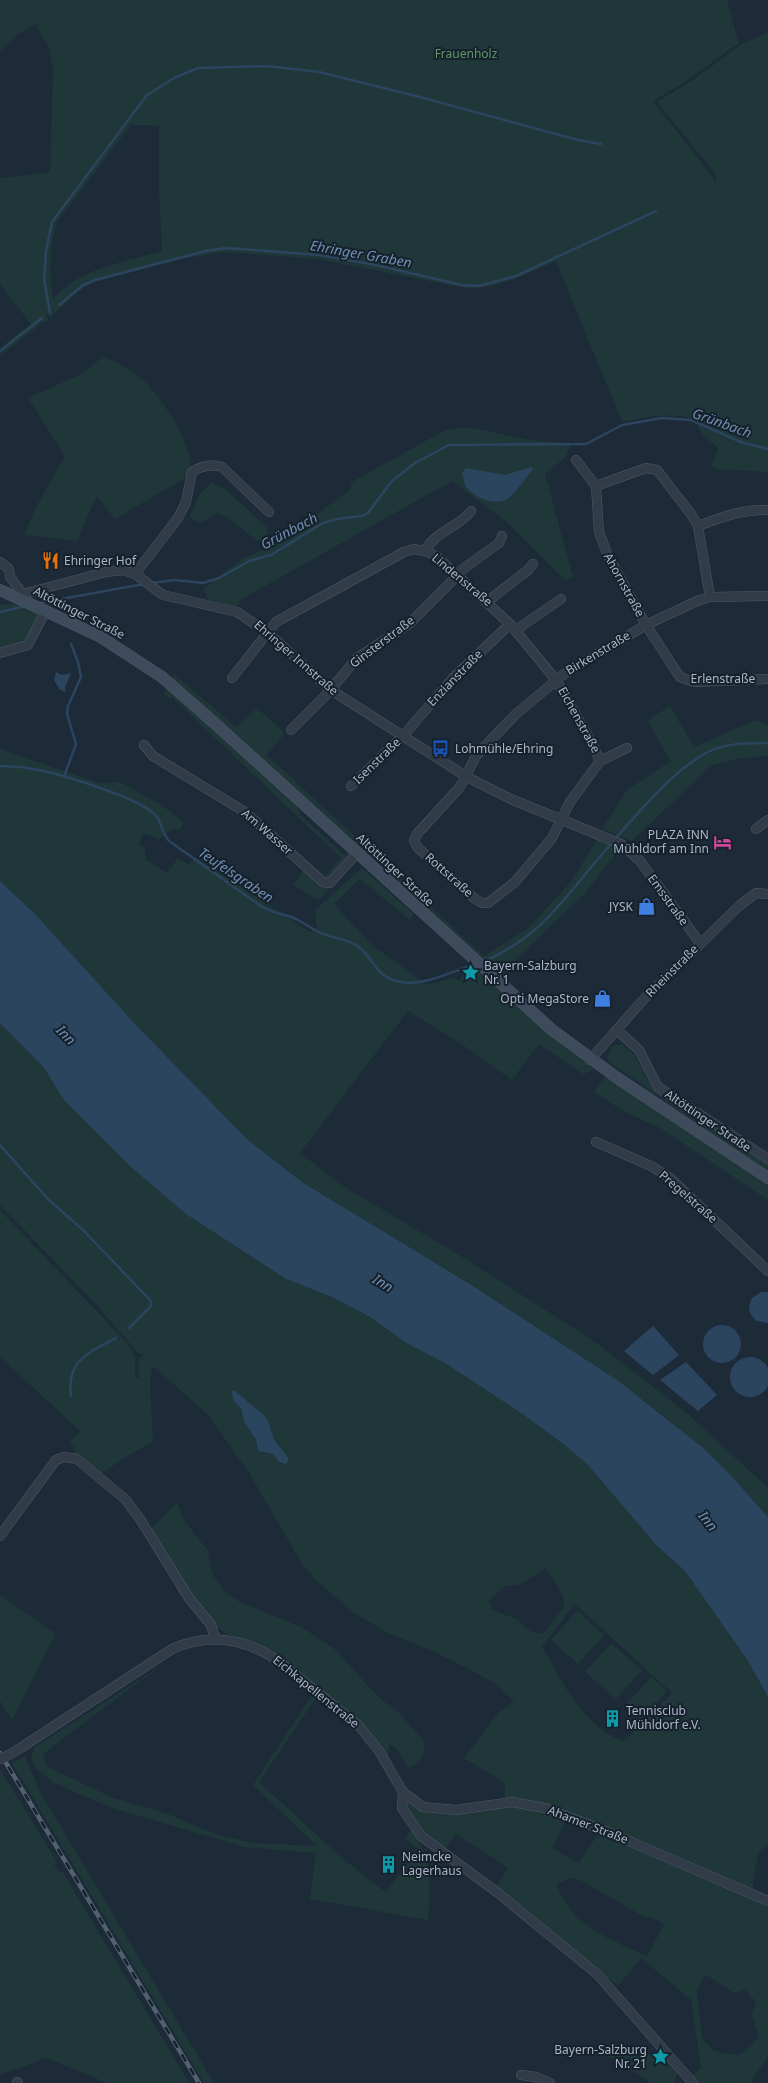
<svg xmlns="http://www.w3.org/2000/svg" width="768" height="2083" font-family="'Noto Sans',sans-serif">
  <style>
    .green { fill: #1f3739; fill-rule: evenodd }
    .water { fill: #2c455f }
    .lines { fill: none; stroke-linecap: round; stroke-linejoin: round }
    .stream { stroke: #2c455f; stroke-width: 2.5 }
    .street-casing { stroke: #4e5967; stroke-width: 10 }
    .secondary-casing { stroke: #4e5967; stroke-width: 12 }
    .street { stroke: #313c48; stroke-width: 9 }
    .secondary { stroke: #3e4b5c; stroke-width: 11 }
    .rail-casing { stroke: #526070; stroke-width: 4.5 }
    .rail { stroke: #16212c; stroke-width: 2.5; stroke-dasharray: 8; stroke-linecap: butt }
    .street-bridge-casing { stroke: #4e5967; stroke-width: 10; stroke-linecap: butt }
    .street-bridge { stroke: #313c48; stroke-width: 9 }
    .labels { text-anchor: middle; stroke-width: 4; stroke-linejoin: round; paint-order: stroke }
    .park-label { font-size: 12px; fill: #609869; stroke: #16212c }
    .poi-label { font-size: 12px; fill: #aab6c6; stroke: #16212c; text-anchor: start }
    .street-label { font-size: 12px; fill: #aab6c6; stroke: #16212c }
    .water-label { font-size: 14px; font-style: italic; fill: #6f8fb2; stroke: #16212c }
  </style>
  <rect width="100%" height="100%" fill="#1d2a38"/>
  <g class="green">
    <path d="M0,0H727L739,43L680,85L653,101L716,181V174L657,102L694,79L742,44L768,32V472L716,469L712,466L718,448L702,434L698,426L700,421C675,411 647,417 622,422L556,261C528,274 501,287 470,289L318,259L225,252L181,259L94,282L79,291L50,318L45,311L49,321L43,322L0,356V348L31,324L0,284V178L50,172L53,69L49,48L36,24L17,35L0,51ZM131,125H159V187L162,251C123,263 81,267 53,299C49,273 49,246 57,222Z"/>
    <path d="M103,356C117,363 132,370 143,380C162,397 197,450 190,475L115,519L97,496L85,520L78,541L24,535L35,509L65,456L28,398L84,373Z"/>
    <polygon points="469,427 529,440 571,443 566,457 545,474 573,577 566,581 508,523 452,481 242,599 236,607 208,600 203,589 242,559 277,544 351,489 350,483 445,430"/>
    <polygon points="211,482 225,489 268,528 267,537 262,542 256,540 225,516 217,513 209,519 197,523 190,516 199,495"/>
    <path d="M18,603L39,612C29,642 31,642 0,650V605Z"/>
    <polygon points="174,674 236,727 257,708 285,733 267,755 484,956 527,929 570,883 597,839 619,850 586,892 498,977 171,679"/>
    <polygon points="167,687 289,797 301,812 300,814 344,855 346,854 347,858 330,878 324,877 341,858 172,697 170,699 163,694"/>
    <polygon points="670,706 694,747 755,720 768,725 768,756 743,758 712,765 632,841 602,829 627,790 671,761 648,722 654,716"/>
    <polygon points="0,749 99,783 120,782 160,804 184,822 181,829 171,830 158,840 147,834 142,836 139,844 145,848 146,860 167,873 178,858 188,864 197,858 310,932 317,927 315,910 362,868 414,914 410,920 360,879 334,904 372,945 427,985 453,978 459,980 471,965 546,1032 595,1070 583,1074 539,1044 512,1080 461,1044 408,1011 300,1153 345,1187 469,1261 594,1341 688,1414 768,1488 768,1517 726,1470 675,1425 620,1382 473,1286 302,1182 248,1140 135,1024 36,915 0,881"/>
    <polygon points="305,868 329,888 318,901 293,885"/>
    <path d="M0,1023L44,1068L64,1100L132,1168L186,1214L286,1279L332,1297L370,1317L408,1344L445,1363L524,1415L566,1445L588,1465L657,1546L685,1571L748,1661L768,1697V1844L758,1853L752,1890L613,1830L505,1800V1783L464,1758L498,1713L514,1701L493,1682L441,1655L386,1632L354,1613L317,1581L302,1564L248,1471L207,1414L153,1366L150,1380L153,1442L125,1457L100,1475L74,1455L75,1447L69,1443L80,1431L0,1357V1210L127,1343L135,1356V1377L139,1378V1358L144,1355L137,1352L96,1304L0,1205ZM231,1390L235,1391L263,1414L268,1421L274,1439L280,1445L279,1462L273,1454L256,1446C256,1430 235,1407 231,1390ZM546,1568C570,1607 571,1599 543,1634L530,1631L517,1619L492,1610L489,1600L506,1586L520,1585ZM575,1604L672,1693L624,1741C587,1731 559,1678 542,1646Z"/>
    <polygon points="618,1045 623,1045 634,1054 653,1089 768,1165 768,1172 609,1062 607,1059 612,1046"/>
    <polygon points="605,1076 768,1182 768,1200 660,1128 623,1111 594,1092"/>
    <path d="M177,1503L184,1520L208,1551L212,1574L226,1592L240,1602L303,1628L336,1650L378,1697L398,1712L424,1741C424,1756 423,1762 409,1768L395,1747L389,1744L388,1761L382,1749L248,1641L228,1635L209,1621L150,1529Z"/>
    <polygon points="0,1595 56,1634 12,1720 0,1701"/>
    <polygon points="577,1611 604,1635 578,1664 551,1640"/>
    <polygon points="611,1643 642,1670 616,1699 585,1672"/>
    <path d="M162,1665L48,1750L43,1756L46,1766L111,1797L168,1814L218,1835L254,1843L317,1846L253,1785L314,1692L318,1695L259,1782L341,1857L385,1892L419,1850L405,1838L412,1829C433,1861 431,1883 428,1920L310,1899L316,1853L244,1847L109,1807L54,1783L36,1769L31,1758L35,1747Z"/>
    <polygon points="651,1677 667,1691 641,1720 625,1706"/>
    <polygon points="25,1756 41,1794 214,2083 204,2083 12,1763"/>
    <polygon points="0,1769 57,1862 54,1864 59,1872 62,1871 189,2083 107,2083 46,2058 0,2075"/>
    <path d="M407,1802C414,1804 419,1810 427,1812C456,1819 486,1807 515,1806C532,1805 551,1814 567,1820L552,1848L579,1863L599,1832L768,1905V2056L750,2083H699L691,2076L701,2068L691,2000L641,1958L618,1986L495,1888L508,1868L456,1834L444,1851L422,1834L405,1805ZM571,1878L582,1881L639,1914L659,1921L664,1925L647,1956C612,1940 569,1925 557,1884ZM708,1976L734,1993L745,1990L756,2002L752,2014L759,2037L739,2055L714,2051L702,2039L697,1991L703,1977Z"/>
    <path d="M609,2047C638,2049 657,2049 678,2072L674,2083H651L614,2059L571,2048Z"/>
  </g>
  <g class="water">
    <path d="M531,467L533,469C525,478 517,492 507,499C495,507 471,496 465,485C464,481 463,476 462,473L466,468L505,475Z"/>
    <polygon points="56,672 62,675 71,673 65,687 66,692 60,690 54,680"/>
    <polygon points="0,881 36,915 135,1024 248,1140 302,1182 473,1286 620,1382 703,1448 726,1470 768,1517 768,1697 748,1661 685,1571 657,1546 588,1465 566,1446 524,1415 445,1363 408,1344 370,1317 332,1297 286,1279 186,1214 132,1168 64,1100 44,1068 0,1023"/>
    <path d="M761,1292H768V1323L757,1321C749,1315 747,1307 752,1298Z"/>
    <circle cx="722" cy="1344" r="19"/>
    <polygon points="653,1326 679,1355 653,1375 624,1351"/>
    <circle cx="750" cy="1377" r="20"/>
    <polygon points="686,1362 717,1395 698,1411 660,1380"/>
    <polygon points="231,1390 235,1391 263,1414 268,1421 274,1439 289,1459 286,1464 279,1462 273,1454 258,1451 256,1440 244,1421 241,1409 234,1401"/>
  </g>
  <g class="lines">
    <g class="stream">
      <polyline points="59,305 83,285 95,280 206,251 226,248 319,255 371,264 462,285 479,286 516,276 656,211"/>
      <polyline points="50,313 44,279 46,251 52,222 147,95 174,78 198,68 267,66 319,72 416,96 578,140 601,144"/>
      <polyline points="0,351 42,318"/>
      <polyline points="152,583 175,580 203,583 219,578 249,561 271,555 321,524 336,519 362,516 368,513 391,482 415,463 449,445 586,444 622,425 662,418 691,420 741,442 768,449"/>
      <polyline points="39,603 144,584"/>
      <polyline points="0,612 26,606"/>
      <path d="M0,766C9,767 18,766 27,768C52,771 143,798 157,817C162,824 162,833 169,841L261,906C273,914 283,913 296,919C306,924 316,932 326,935C338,939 352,940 361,949C376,963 376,977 401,982C423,986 447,973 468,967"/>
      <polyline points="64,777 76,744 67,714 68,706 81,677 78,662 71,644"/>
      <path d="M615,839C642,809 670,774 704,754C723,743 747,743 768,743"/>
      <path d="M483,962C547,934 567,892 612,843"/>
      <polyline points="0,1145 48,1199 84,1231 151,1301 151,1306 129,1328"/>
      <path d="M71,1396C66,1360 90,1352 116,1338"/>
    </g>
    <defs>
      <g id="street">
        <polyline points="576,460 596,486 599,532 608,556 646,625 680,677 694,682 768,679"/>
        <polyline points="596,486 646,468 657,470 691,514 698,526"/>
        <path d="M425,551C434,532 458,528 471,511"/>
        <polyline points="0,562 9,569 10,577 23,594"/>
        <path d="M135,574L178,518L186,502L192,472C200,466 212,464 222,467L269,512"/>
        <polyline points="456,574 499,543 502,536"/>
        <path d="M710,597L698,526C722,517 742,509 768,510"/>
        <polyline points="20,598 23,594 106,572 123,570 135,574 163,595 237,612 267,632 331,690 467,777 513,800 621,844 640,861 700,943"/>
        <polyline points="488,601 528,570 533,564"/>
        <polyline points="516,630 561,599"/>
        <polyline points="0,653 28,645 46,610"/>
        <polyline points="232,678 276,622 404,552 414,549 425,551 436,556 510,624 556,680 592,743 600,761 570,802 552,838 515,882 488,903 482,903 475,899 418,848 414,841 417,834 460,787 476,756 487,744 516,714 564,674 646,625 697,601 710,597 768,596"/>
        <polyline points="291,730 326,695 357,658 409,624 458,575"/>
        <polyline points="144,745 153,756 245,812 323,882 330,883 356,854"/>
        <polyline points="600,761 627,748"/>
        <polyline points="351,786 403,736 453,678 510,624"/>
        <polyline points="756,829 768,820"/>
        <polyline points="617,1030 639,1050 658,1087 768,1159"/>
        <polyline points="590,1060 643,1000 739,906 756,893 768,894"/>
        <polyline points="596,1142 651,1166 670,1178 768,1271"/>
        <polyline points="0,1536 56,1460 64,1457 77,1459 125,1499 140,1519 189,1598 211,1625 215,1638"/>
        <path d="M19,1749L172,1649C208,1633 244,1638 277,1660L359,1726L379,1751L403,1792L423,1807L456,1810L512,1802L545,1808L608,1832L768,1901"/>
        <polyline points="403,1792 402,1808 421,1836 498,1893 597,1974 693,2083"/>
        <polyline points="521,2075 536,2077 550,2083"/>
        <polyline points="17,2082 18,2083"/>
      </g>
      <polyline id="secondary" points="0,590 99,636 162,677 220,728 551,1029 616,1077 768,1178"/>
    </defs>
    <use href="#street" class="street-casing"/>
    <use href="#secondary" class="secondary-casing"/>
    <use href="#street" class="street"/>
    <use href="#secondary" class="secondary"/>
    <defs>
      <polyline id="rail" points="0,1753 199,2083"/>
    </defs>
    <use href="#rail" class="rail-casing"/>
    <use href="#rail" class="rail"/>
    <defs>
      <polyline id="street-bridge" points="0,1760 19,1749"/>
    </defs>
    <use href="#street-bridge" class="street-bridge-casing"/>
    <use href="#street-bridge" class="street-bridge"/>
  </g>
  <defs>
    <symbol id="restaurant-bare" viewBox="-9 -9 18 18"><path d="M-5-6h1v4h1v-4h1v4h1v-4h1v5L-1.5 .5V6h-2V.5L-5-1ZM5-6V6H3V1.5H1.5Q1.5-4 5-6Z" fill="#e8710a" stroke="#16212c" stroke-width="2.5" paint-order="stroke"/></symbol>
    <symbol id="bus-bare" viewBox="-9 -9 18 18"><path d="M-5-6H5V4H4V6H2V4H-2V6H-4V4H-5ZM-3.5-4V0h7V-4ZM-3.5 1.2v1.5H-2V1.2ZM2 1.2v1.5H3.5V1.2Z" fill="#1a4fb4" stroke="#16212c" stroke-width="2.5" paint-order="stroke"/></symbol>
    <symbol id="hotel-bare" viewBox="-9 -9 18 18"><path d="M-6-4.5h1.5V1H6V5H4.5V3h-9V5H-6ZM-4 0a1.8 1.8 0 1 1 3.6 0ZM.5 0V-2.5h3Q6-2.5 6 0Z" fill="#d1479c" stroke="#16212c" stroke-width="2.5" paint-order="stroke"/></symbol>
    <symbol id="shop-bare" viewBox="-9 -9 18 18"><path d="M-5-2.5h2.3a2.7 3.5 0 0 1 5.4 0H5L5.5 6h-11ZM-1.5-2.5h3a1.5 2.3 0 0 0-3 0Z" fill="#3f7fe0" stroke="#16212c" stroke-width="2.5" paint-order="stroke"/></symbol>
    <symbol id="sight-bare" viewBox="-9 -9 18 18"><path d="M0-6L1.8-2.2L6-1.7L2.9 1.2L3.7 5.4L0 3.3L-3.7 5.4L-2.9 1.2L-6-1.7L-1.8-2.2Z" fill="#0f9aa8" stroke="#16212c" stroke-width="2.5" paint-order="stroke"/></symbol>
    <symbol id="building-bare" viewBox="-9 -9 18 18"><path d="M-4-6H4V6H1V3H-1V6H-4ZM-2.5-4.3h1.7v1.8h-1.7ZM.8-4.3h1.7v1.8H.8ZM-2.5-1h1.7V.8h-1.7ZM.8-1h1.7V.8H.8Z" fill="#0f9aa8" stroke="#16212c" stroke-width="2.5" paint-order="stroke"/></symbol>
  </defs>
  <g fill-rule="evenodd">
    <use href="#restaurant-bare" x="38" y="548" width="25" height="25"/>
    <use href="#bus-bare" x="428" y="736" width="25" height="25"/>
    <use href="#hotel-bare" x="710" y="830" width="25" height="25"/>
    <use href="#shop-bare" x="634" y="894" width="25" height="25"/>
    <use href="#sight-bare" x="458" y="960" width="25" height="25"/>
    <use href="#shop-bare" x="590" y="986" width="25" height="25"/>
    <use href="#building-bare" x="600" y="1706" width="25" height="25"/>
    <use href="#building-bare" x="376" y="1852" width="25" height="25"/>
    <use href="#sight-bare" x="648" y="2044" width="25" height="25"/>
  </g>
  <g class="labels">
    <g class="park-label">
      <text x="466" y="58">Frauenholz</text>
    </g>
    <g class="poi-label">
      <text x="64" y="565">Ehringer Hof</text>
      <text x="455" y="753">Lohmühle/Ehring</text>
      <text x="709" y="839" text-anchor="end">PLAZA INN<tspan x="709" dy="14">Mühldorf am Inn</tspan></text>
      <text x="633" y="911" text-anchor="end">JYSK</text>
      <text x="484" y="970">Bayern-Salzburg<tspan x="484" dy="14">Nr. 1</tspan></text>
      <text x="589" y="1003" text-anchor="end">Opti MegaStore</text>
      <text x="626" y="1715">Tennisclub<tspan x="626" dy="14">Mühldorf e.V.</tspan></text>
      <text x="402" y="1861">Neimcke<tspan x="402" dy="14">Lagerhaus</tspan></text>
      <text x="647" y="2054" text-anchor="end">Bayern-Salzburg<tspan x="647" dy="14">Nr. 21</tspan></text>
    </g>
    <g class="street-label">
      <text transform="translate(462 580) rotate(40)" y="4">Lindenstraße</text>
      <text transform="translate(624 585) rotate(61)" y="4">Ahornstraße</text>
      <text transform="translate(79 613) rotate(27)" y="4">Altöttinger Straße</text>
      <text transform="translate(382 642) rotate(-37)" y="4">Ginsterstraße</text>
      <text transform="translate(598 653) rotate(-31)" y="4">Birkenstraße</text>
      <text transform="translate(296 658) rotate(41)" y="4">Ehringer Innstraße</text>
      <text transform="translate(455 678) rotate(-46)" y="4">Enzianstraße</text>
      <text x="723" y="683">Erlenstraße</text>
      <text transform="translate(579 720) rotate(61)" y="4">Eichenstraße</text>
      <text transform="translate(377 761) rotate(-44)" y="4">Isenstraße</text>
      <text transform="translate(267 832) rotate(41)" y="4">Am Wasser</text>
      <text transform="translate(395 870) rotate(43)" y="4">Altöttinger Straße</text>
      <text transform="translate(449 875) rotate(42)" y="4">Rottstraße</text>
      <text transform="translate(668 900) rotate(54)" y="4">Emsstraße</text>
      <text transform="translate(672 971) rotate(-45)" y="4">Rheinstraße</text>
      <text transform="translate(708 1121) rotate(34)" y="4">Altöttinger Straße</text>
      <text transform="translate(688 1197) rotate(41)" y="4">Pregelstraße</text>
      <text transform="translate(316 1692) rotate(39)" y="4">Eichkapellenstraße</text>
      <text transform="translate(588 1825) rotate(21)" y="4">Ahamer Straße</text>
    </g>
    <g class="water-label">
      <text transform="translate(361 254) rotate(10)" y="5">Ehringer Graben</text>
      <text transform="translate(722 423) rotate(20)" y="5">Grünbach</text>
      <text transform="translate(289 531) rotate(-28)" y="5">Grünbach</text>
      <text transform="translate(236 875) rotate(34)" y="5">Teufelsgraben</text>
      <text transform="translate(66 1035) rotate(46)" y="5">Inn</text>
      <text transform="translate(383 1283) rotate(31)" y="5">Inn</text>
      <text transform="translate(708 1521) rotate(51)" y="5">Inn</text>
    </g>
  </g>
</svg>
